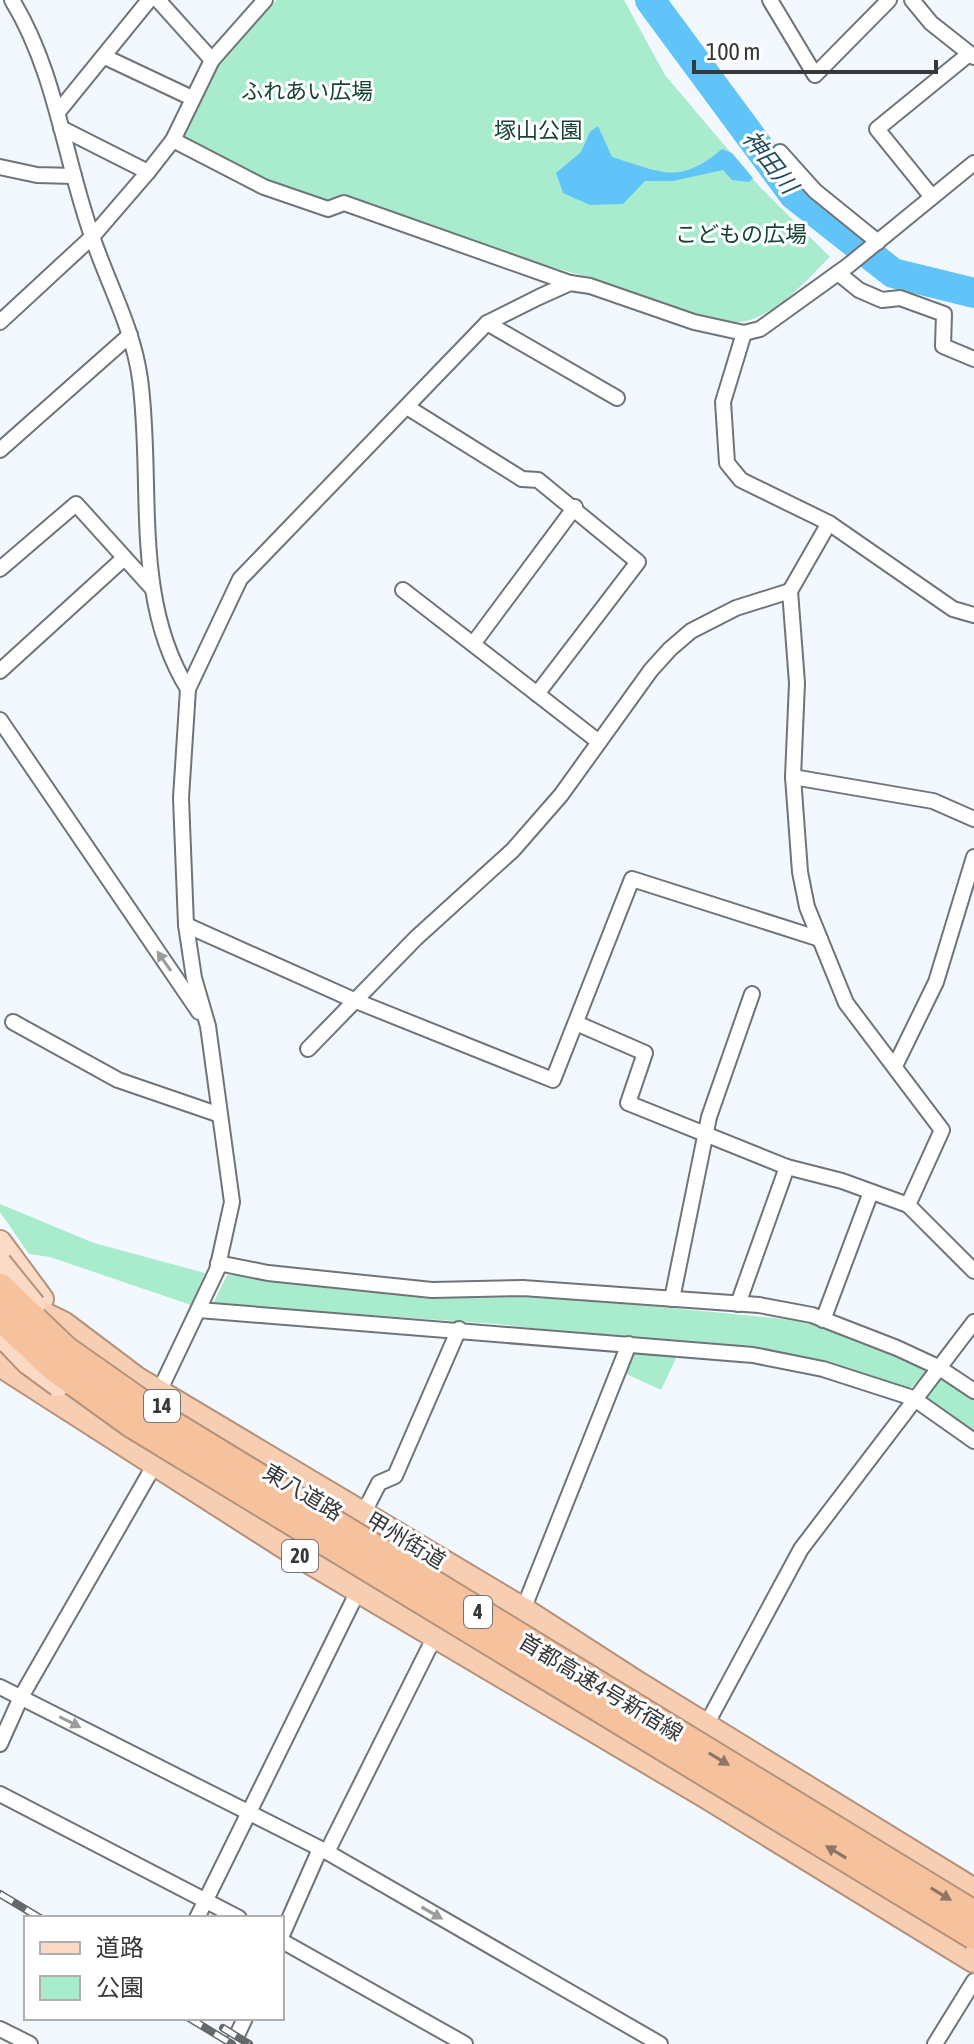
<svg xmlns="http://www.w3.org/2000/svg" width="974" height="2044" font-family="'Asap Condensed','Noto Sans JP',sans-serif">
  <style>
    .green { fill: #a9eccd }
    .water { fill: #61c4f9 }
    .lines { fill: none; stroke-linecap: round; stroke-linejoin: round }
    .river { stroke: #61c4f9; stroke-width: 30 }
    .minor-casing { stroke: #6f7479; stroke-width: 18 }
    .primary-casing { stroke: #b3927b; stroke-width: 26 }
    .trunk-casing { stroke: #b3927b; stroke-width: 28 }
    .minor { stroke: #fff; stroke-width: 14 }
    .primary { stroke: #fadac5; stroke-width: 22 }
    .trunk { stroke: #f8ceb2; stroke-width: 24 }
    .rail-casing { stroke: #66696c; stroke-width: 8 }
    .rail { stroke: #fff; stroke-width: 5; stroke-dasharray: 15; stroke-linecap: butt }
    .primary-bridge-casing { stroke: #b3927b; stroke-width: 26; stroke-linecap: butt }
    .motorway-bridge-casing { stroke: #b3927b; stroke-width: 30; stroke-linecap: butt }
    .primary-bridge { stroke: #fadac5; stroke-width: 22 }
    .motorway-bridge { stroke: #f6c29e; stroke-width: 26 }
    .oneway { fill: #9a9c9c }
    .oneway2 { fill: #8c7667 }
    .labels { text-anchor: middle; stroke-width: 6; stroke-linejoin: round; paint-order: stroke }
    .shield { fill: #fff; stroke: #727475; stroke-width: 2 }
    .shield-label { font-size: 20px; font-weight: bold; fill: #36383a }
    .park-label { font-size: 22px; fill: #154432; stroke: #fff }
    .street-label { font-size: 22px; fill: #36383a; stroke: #fff }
    .water-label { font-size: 24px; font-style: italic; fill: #244e64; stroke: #fff }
  </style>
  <rect width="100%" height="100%" fill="#f2f8fd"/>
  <g class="green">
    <path d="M277,0H624L665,75L759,186L830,257C804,282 771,323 731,323C688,323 644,294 604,282C493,249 380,224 271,183C239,170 208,153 177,139L216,62Z"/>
    <polygon points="0,1204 94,1243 205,1273 191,1305 50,1257 29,1254 0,1212"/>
    <polygon points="227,1275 451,1294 526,1294 805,1321 931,1366 908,1391 797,1358 497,1324 213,1304"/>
    <polygon points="631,1349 679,1352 661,1390 622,1372"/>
    <polygon points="938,1367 974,1391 974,1441 913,1398"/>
  </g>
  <path class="water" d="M598,126L612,157C662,172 678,186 722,149L732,153L753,178L749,182L732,180L723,170L673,181H645L623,204L590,205L563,193L556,173L581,152L590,132Z"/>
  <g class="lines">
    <polyline class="river" points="650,0 794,195 893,273 974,293"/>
    <defs>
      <g id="minor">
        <path d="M12,0C56,72 64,157 92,236C108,284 133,328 140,379C154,482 131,598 188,689"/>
        <polyline points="158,0 212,60"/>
        <polyline points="770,0 815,75 889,0"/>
        <polyline points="912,0 931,23 974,57"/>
        <polyline points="105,57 192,98"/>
        <polyline points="58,112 149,0"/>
        <polyline points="61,128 148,172"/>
        <polyline points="173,140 264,187 328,209 344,203 570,283"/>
        <polyline points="780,152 815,191 878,242"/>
        <polyline points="0,167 37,175 74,176"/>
        <polyline points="932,197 877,129 969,54"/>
        <polyline points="838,273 859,290 882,300 900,298 944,314 943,346 974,359"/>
        <polyline points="0,322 92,237 148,172 173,140 212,60 265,0"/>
        <polyline points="487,323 617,398"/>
        <polyline points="744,333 723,402 727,463 741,480 829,523 953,609 974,615"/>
        <polyline points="407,407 522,479 538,480 638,562 537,694"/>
        <polyline points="0,450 130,335"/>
        <polyline points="829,523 790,591 797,683 793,777 800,872 807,907 846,1003 942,1130 908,1205"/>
        <polyline points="0,569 76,504 152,588"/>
        <polyline points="403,590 599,742"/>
        <polyline points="473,644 575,507"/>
        <polyline points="0,671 123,559"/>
        <polyline points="0,720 199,1012"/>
        <polyline points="793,777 933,801 974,819"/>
        <polyline points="186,925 356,1001 553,1080 632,879 820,939"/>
        <polyline points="13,1022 118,1080 220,1115"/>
        <polyline points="576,1023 645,1053 628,1103 787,1167 842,1181 908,1205 974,1271"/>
        <polyline points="308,1049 416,938 513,850 561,795 651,670 670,649 691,631 736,608 790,591"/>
        <polyline points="895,1066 936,982 974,857"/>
        <polyline points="218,1263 268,1273 432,1290 523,1288 759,1305 812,1315 897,1348 938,1367 974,1391"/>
        <polyline points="672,1299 709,1117 752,994"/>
        <polyline points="738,1304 787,1167"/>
        <polyline points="199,1310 753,1355 823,1369 913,1398 974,1441"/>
        <polyline points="823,1320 871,1192"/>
        <polyline points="156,1398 217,1270 232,1202 208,1026 194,978 186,925 181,798 188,689 240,579 487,323 539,297 570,283 590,286 694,322 744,333 760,329 849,265 974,163"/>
        <polyline points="363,1514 379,1483 395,1476 459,1329"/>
        <polyline points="523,1610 629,1344"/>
        <polyline points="0,1687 327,1852 660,2044"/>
        <polyline points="705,1727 801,1549 974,1322"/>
        <polyline points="0,1744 21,1697 155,1464"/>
        <polyline points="0,1794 239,1918"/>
        <polyline points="327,1852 435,1636"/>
        <polyline points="197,1918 358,1591"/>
        <polyline points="282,1935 320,1849"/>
        <polyline points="282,1941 465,2044"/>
        <polyline points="0,2029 30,2044"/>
        <polyline points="233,2044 245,2018"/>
        <polyline points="935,2044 974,1981"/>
      </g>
      <polyline id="primary" points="0,1242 42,1299"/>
      <g id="trunk">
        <polyline points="24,1305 63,1324 136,1379 523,1610 639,1685 974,1891"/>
        <polyline points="0,1364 289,1549 705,1795 974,1960"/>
      </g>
    </defs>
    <use href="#minor" class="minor-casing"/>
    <use href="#primary" class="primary-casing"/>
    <use href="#trunk" class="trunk-casing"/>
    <use href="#minor" class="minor"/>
    <use href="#primary" class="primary"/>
    <use href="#trunk" class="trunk"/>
    <defs>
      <g id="rail">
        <polyline points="0,1894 40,1918"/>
        <polyline points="189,2018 232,2044"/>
        <polyline points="223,2028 249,2044"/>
      </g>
    </defs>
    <use href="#rail" class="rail-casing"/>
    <use href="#rail" class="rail"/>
    <defs>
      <g id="primary-bridge">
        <polyline points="0,1263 34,1305"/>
        <polyline points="0,1334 28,1363 58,1385"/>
      </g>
      <g id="motorway-bridge">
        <polyline points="0,1287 66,1350 167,1421 974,1914"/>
        <polyline points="0,1317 54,1368 133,1425 974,1936"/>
      </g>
    </defs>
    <use href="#primary-bridge" class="primary-bridge-casing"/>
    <use href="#motorway-bridge" class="motorway-bridge-casing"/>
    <use href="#primary-bridge" class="primary-bridge"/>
    <use href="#motorway-bridge" class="motorway-bridge"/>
  </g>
  <defs><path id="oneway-solid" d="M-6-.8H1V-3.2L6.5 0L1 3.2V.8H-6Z" transform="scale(2)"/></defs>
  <g class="oneway">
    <use href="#oneway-solid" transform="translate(164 961) rotate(-125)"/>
    <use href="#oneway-solid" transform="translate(70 1722) rotate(27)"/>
    <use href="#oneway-solid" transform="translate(432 1913) rotate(30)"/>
  </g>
  <g class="oneway2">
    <use href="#oneway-solid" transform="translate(719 1759) rotate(31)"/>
    <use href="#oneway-solid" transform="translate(836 1852) rotate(-149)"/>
    <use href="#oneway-solid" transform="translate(941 1894) rotate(31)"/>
  </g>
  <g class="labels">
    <g class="shield">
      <rect x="144" y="1390" width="36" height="32" rx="6"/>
      <rect x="282" y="1540" width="36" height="32" rx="6"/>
      <rect x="464" y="1596" width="28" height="32" rx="6"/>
    </g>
    <g class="shield-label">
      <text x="162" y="1413">14</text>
      <text x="300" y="1563">20</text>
      <text x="478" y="1619">4</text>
    </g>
    <g class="park-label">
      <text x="307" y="99">ふれあい広場</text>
      <text x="538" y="138">塚山公園</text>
      <text x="741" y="242">こどもの広場</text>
    </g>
    <g class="street-label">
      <text transform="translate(303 1492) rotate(31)" y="8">東八道路</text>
      <text transform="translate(406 1540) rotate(31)" y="8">甲州街道</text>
      <text transform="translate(601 1687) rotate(31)" y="8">首都高速4号新宿線</text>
    </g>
    <g class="water-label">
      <text transform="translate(770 162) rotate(52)" y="8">神田川</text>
    </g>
  </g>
  <rect x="24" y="1916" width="260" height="104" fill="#ffffff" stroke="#afafb0" stroke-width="2"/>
  <rect x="40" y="1942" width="40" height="12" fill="#fadac5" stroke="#afafb0" stroke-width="2"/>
  <text x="96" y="1956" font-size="24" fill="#36383a">道路</text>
  <rect x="40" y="1976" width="40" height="24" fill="#a9eccd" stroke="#afafb0" stroke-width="2"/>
  <text x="96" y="1996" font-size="24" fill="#36383a">公園</text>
  <path d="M694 60v12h242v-12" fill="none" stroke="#36383a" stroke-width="4"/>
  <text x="706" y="60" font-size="24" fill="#36383a" stroke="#ffffff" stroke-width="6" paint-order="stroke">100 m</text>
</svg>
